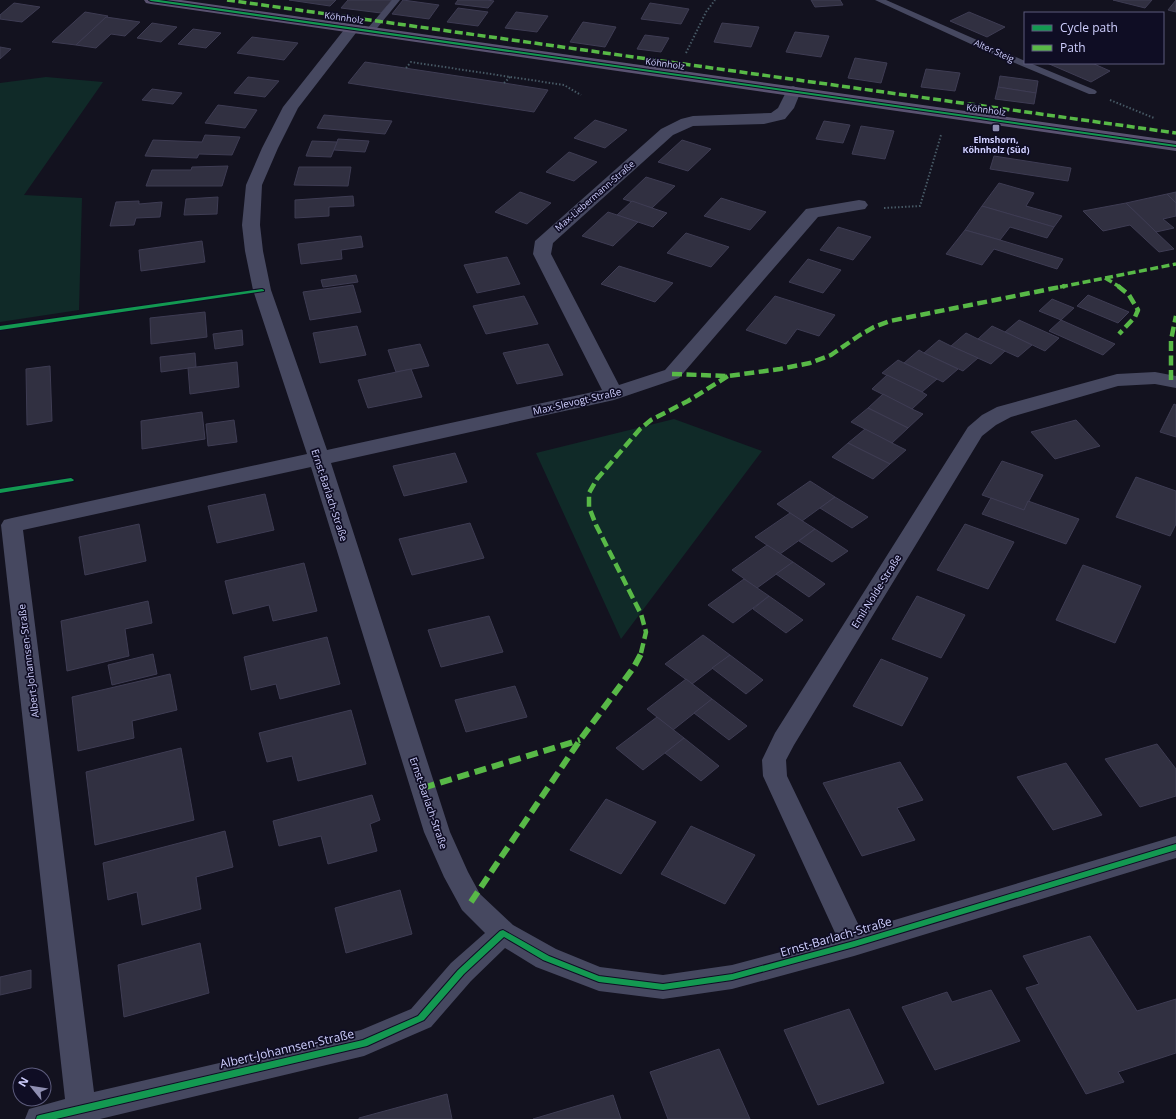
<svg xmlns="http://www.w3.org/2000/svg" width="1176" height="1119" font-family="'Open Sans',sans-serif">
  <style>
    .green { fill: #102a28 }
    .building { fill: #313041; stroke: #3e3c53 }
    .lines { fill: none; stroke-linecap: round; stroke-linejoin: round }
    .path { stroke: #475965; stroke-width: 2; stroke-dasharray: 1.5 2; stroke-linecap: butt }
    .service { fill: #464860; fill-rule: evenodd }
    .minor { fill: #464860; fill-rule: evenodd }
    .primary { fill: #5a5371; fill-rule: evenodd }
    .quiet-far2 { stroke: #58b947; stroke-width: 3.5; stroke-dasharray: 8 3.5; stroke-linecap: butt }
    .quiet-far1 { stroke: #58b947; stroke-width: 4.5; stroke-dasharray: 10 4.5; stroke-linecap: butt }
    .quiet { stroke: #58b947; stroke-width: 6; stroke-dasharray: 12 6; stroke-linecap: butt }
    .cycleway-casing { stroke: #0f0d24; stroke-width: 2 }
    .cycleway { fill: #139951; fill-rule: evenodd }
    .poi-dot { fill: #8e8eb1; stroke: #0f0d24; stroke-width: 1.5 }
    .labels { text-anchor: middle; stroke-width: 3.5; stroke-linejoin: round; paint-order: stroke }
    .far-street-label { font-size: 9px; fill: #d0d0ff; stroke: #0f0d24 }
    .far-poi-label { font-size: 9px; font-weight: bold; fill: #d0d0ff; stroke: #0f0d24 }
    .street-label { font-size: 10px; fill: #d0d0ff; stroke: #0f0d24 }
    .near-street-label { font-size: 12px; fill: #d0d0ff; stroke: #0f0d24 }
  </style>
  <rect width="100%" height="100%" fill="#13121f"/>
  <g class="green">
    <polygon points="46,77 103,82 24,195 82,198 79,310 0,322 0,83"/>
    <polygon points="674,419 762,451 621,639 536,453"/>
  </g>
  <g class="building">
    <polygon points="289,0 336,0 330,6"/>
    <polygon points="348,0 392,0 381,13 341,8"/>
    <polygon points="403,0 439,5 429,19 392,14"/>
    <polygon points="458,0 487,0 494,1 488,8 455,4"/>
    <polygon points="811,0 840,0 843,5 815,7"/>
    <polygon points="1113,0 1152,0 1145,8"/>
    <polygon points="1176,0 1176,12 1168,10"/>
    <polygon points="14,3 40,7 22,22 0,19 0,15"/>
    <polygon points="650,3 689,9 681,24 641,19"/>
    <polygon points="458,8 488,12 478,26 447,22"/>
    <polygon points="85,12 108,16 76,45 52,42"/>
    <polygon points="516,12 548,16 537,32 505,28"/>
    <polygon points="969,12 1005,27 987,37 950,21"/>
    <polygon points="106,17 140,22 125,36 111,34 96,48 76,45"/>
    <polygon points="583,22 616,27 605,47 570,42"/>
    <polygon points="152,23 177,27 161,42 137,38"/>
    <polygon points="722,23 759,27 751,47 714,42"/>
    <polygon points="193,29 221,33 206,48 178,44"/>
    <polygon points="795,32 829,36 821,57 786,52"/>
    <polygon points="645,35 669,38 661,52 637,49"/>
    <polygon points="252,37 298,43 284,60 237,53"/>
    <polygon points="0,47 11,49 0,59"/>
    <polygon points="855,58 887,63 881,83 848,78"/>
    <polygon points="365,62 504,83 548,90 534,112 348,83"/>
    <polygon points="1047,63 1092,63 1110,71 1091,82"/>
    <polygon points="926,69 960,73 955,91 921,87"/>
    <polygon points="1000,76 1038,81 1036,93 998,87"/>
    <polygon points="248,77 279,81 265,97 234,93"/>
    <polygon points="998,87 1036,93 1034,104 995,99"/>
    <polygon points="152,89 182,93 173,104 142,100"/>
    <polygon points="218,105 257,110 245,128 205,123"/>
    <polygon points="324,115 392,121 385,134 317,128"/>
    <polygon points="595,120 627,130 605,148 574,138"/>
    <polygon points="824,121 850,125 843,143 816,139"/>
    <polygon points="861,126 894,131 885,159 852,154"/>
    <polygon points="205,135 240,137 232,155 199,154 197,158 145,156 153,140 202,142"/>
    <polygon points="338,139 369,141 365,152 334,150"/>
    <polygon points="682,140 711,149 688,171 658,162"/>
    <polygon points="312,141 337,142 331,157 306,156"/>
    <polygon points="569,152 597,162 574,181 546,172"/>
    <polygon points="994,156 1071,168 1068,181 990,169"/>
    <polygon points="228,166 222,186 146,186 152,170 191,170 192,167"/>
    <polygon points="299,167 351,167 348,186 294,185"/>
    <polygon points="646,177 675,186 652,208 623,199"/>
    <polygon points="999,183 1034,193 1026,206 1062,216 1054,227 982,206"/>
    <polygon points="520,192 551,203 527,224 495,212"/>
    <polygon points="1176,192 1176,203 1167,194"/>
    <polygon points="1167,194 1176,203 1176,216 1163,219 1174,228 1156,232 1126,203"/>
    <polygon points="353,196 354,206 329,207 329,216 295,218 295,200"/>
    <polygon points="218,197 217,214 184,215 186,199"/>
    <polygon points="721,198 766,212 750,230 704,216"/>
    <polygon points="139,201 139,204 162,202 160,217 136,218 134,225 110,226 116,202"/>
    <polygon points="632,201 652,208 667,213 653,227 617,215"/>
    <polygon points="1126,203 1156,232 1174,249 1159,252 1130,225 1103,231 1083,211"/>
    <polygon points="982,206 1054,227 1047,238 1010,227 1000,240 965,230"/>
    <polygon points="608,212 638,222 613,246 582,236"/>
    <polygon points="838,227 871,237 853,260 820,250"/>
    <polygon points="965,230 1000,240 1063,259 1057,269 994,249 982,265 946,254"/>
    <polygon points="686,233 729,247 711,267 667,253"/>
    <polygon points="361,236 363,247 341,250 342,259 301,264 298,244"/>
    <polygon points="202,241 205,262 141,271 139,250"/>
    <polygon points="507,257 520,284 477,293 464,265"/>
    <polygon points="808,259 841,270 823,293 789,282"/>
    <polygon points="619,266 673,283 655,302 601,284"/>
    <polygon points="356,275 358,282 323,287 321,280"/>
    <polygon points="353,285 361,312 310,320 303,292"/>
    <polygon points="1088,295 1129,312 1118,323 1077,306"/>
    <polygon points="524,296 538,324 486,334 473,306"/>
    <polygon points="775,296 835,315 819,336 797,329 786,344 746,330"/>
    <polygon points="1052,299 1074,308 1061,320 1039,311"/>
    <polygon points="205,312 207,337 151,344 150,318"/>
    <polygon points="1019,320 1059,338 1045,351 1005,332"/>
    <polygon points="1061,320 1115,344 1103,355 1049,331"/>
    <polygon points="357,326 366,355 320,363 313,333"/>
    <polygon points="992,326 1005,332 1032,345 1018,357 978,339"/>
    <polygon points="242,330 243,345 215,349 213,334"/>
    <polygon points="966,333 978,339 1005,351 991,364 951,346"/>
    <polygon points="939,340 951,346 978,358 963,371 924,353"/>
    <polygon points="420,344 429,366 396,372 388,350"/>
    <polygon points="548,344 563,375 517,384 503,353"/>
    <polygon points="919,350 924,353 958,369 943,382 904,363"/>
    <polygon points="195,353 196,367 161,372 160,357"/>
    <polygon points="898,360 904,363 937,379 922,392 882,373"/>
    <polygon points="237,362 239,387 190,394 188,368"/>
    <polygon points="50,366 52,421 27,425 26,369"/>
    <polygon points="411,369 422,397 368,408 358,380"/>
    <polygon points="887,375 922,392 927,395 912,409 872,389"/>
    <polygon points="883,394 912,409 923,414 908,428 868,408"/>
    <polygon points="1174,404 1176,405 1176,437 1160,432"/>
    <polygon points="868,408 908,428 892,443 851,422"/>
    <polygon points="202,412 205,439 142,449 141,421"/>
    <polygon points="234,420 237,442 208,446 206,424"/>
    <polygon points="1076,420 1100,446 1055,459 1031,432"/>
    <polygon points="865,429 892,443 906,450 890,464 848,443"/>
    <polygon points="848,443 890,464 873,479 832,457"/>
    <polygon points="455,453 467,482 404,496 393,466"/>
    <polygon points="1002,461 1043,475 1024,510 982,495"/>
    <polygon points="1136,477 1176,491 1176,524 1170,536 1116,517"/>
    <polygon points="810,481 835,497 802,521 777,504"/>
    <polygon points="265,494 274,530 217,543 208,506"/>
    <polygon points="835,497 868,517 852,528 820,508"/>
    <polygon points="991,498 1024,510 1028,501 1079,519 1066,544 982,514"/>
    <polygon points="790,513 815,529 780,554 755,537"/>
    <polygon points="470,523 484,558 412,575 399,539"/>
    <polygon points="139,524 146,561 85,575 79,537"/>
    <polygon points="965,524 1014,542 988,589 937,570"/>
    <polygon points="815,529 848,551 832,562 799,541"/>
    <polygon points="767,545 793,562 757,588 732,570"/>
    <polygon points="793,562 825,584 809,597 776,574"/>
    <polygon points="304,563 317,611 273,621 269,605 233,614 225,581"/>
    <polygon points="1083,565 1141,586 1115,643 1056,620"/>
    <polygon points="744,579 769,596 733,623 708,605"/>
    <polygon points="769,596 803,620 786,633 753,609"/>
    <polygon points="917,596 965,615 941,658 892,639"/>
    <polygon points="148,601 152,623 125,629 129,656 67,671 61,621"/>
    <polygon points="489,616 503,652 441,667 428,630"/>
    <polygon points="703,635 730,655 692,684 665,664"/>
    <polygon points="327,637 340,684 280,699 276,684 251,690 244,657"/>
    <polygon points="153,654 157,674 112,685 108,665"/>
    <polygon points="730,655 763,680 746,694 712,668"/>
    <polygon points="881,659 928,678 902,726 853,706"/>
    <polygon points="170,674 177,710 132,721 134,738 78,751 72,697"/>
    <polygon points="686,679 712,699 673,730 647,709"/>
    <polygon points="515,686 527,717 466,732 455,700"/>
    <polygon points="712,699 747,726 729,740 694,713"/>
    <polygon points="351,710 366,764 298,781 292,756 267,762 259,733"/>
    <polygon points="657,717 684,738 643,770 616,748"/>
    <polygon points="684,738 719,766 701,781 665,753"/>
    <polygon points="1157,744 1176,769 1176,796 1140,807 1105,759"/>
    <polygon points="181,748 194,820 95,845 86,772"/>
    <polygon points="900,762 923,800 897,808 915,840 862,856 823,783"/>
    <polygon points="1066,763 1102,815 1053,830 1017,777"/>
    <polygon points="372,795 380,820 370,824 377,851 328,864 321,836 279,846 273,821"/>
    <polygon points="606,799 656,822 621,874 570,850"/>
    <polygon points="691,826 755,855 725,904 661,874"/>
    <polygon points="225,831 233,867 196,877 201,909 142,925 137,892 108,900 103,863"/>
    <polygon points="400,890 412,934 346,953 335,908"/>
    <polygon points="1090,936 1137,1011 1176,999 1176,1053 1118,1072 1124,1082 1086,1094 1026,988 1039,984 1023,956"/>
    <polygon points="200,943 209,993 124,1017 118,965"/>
    <polygon points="31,970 31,988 0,995 0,977"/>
    <polygon points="991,990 1020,1041 935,1070 902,1007 947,992 952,1002"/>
    <polygon points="849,1009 884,1083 818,1105 784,1030"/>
    <polygon points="719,1049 750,1119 668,1119 650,1072"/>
    <polygon points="447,1094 452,1119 359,1119 359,1118"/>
    <polygon points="613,1095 621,1119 533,1119"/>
  </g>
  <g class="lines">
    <g class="path">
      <polyline points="686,53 706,12 715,0"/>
      <polyline points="406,68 411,62 564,85 581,95"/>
      <polyline points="504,83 510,77"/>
      <polyline points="1110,100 1154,118"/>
      <polyline points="884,208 920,206 941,135"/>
    </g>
    <g class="service">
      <polygon points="392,0 400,0 373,33 367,33 366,31 367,29"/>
      <polygon points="875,0 886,0 1025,61 1025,63 1030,63 1095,90 1097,92 1095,94 1089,94 986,51"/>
    </g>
    <path class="minor" d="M352,25L357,26L359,29L298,108L278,148L262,185L260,225L263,251L271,290L327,450L602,390L533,254L535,241L661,129L681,119L693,116L771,113L778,108L788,88L793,86L798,88L801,91L794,108L785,119L764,124L693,126L673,135L553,243L551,254L619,385L665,370L806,209L859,200L865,201L868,205L865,209L859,210L818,217L679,378L614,400L331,463L450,832L468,872L480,894L513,925L556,949L600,967L663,975L732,965L837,937L763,776L762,760L775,733L968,427L982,415L997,407L1117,374L1155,372L1176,376V388L1155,384L1118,386L1011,417L996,425L982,436L794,745L786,760L787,776L861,930L1176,836V858L854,956L732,989L663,999L599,991L536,967L505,948L471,981L431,1027L364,1056L100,1119H25L29,1109L65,1099L1,525L4,520L12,518L307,454L253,290L245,251L242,225L246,185L262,148L283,107L347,26ZM311,467L424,832L444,877L462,910L485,933L451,963L411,1009L361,1030L94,1092L23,530Z"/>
    <polygon class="primary" points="144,0 181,0 1176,141 1176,151 151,4 146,3"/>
    <g class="quiet-far2">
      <polyline points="227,0 1176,133"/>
      <polyline points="1105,278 1120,287"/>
      <polyline points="1060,287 1176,264"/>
    </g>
    <g class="quiet-far1">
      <polyline points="1118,286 1129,295 1138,310 1135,317 1119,334"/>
      <polyline points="672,374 728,376 780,369 810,363 831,355 860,335 874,327 890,321 1065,286"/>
      <polyline points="1171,380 1171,340 1176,316"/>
      <polyline points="641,653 646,632 641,614 596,525 589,507 589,493 597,479 640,429 651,420 688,401 728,376"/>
    </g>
    <g class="quiet">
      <polyline points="423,788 580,740"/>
      <polyline points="471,902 580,740 634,667 642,652"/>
    </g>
    <defs>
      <g id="cycleway">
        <polygon points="149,0 159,0 1176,145 1176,147 151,1"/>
        <polygon points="262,289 264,290 264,291 0,330 0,326"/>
        <polygon points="71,478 74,480 73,481 0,493 0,489"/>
        <polygon points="1176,844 1176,850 854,947 732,980 663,990 599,982 543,960 504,937 464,974 424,1020 367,1046 56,1119 36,1119 37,1116 40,1115 363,1040 418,1016 458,970 500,931 503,930 549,956 599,976 663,984 732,974 854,941"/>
      </g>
    </defs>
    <use href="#cycleway" class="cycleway-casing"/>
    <use href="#cycleway" class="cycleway"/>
  </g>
  <rect class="poi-dot" x="992" y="124" width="8" height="8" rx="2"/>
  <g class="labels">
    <g class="far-street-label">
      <text transform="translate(344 18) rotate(8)" y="3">Köhnholz</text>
      <text transform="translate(994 51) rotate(24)" y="3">Alter Steig</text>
      <text transform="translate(665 64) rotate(8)" y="3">Köhnholz</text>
      <text transform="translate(986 110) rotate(8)" y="3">Köhnholz</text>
      <text transform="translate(595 196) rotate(-41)" y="3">Max-Liebermann-Straße</text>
    </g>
    <g class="far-poi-label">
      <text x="996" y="143">Elmshorn,<tspan x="996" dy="10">Köhnholz (Süd)</tspan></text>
    </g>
    <g class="street-label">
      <text transform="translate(577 401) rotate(-13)" y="4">Max-Slevogt-Straße</text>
      <text transform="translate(330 495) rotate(72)" y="4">Ernst-Barlach-Straße</text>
      <text transform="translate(876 591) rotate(-58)" y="4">Emil-Nolde-Straße</text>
      <text transform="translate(28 661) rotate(-97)" y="4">Albert-Johannsen-Straße</text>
      <text transform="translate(429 803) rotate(71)" y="4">Ernst-Barlach-Straße</text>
    </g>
    <g class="near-street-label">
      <text transform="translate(836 937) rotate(-16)" y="4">Ernst-Barlach-Straße</text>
      <text transform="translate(287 1049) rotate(-13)" y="4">Albert-Johannsen-Straße</text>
    </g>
  </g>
  <rect x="1024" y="12" width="140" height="52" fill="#0f0d24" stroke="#5c5b7c"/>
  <rect x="1032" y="25" width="20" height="6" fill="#139951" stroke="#5c5b7c"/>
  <text x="1060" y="32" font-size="12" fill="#d0d0ff">Cycle path</text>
  <rect x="1032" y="45" width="20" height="6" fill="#58b947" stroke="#5c5b7c"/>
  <text x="1060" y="52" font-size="12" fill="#d0d0ff">Path</text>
  <g transform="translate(32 1087) rotate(300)"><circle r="19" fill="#0f0d24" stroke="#5c5b7c"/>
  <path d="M0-3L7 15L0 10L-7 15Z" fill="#8e8eb1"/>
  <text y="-6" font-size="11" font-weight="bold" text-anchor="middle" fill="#d0d0ff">N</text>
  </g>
</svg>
